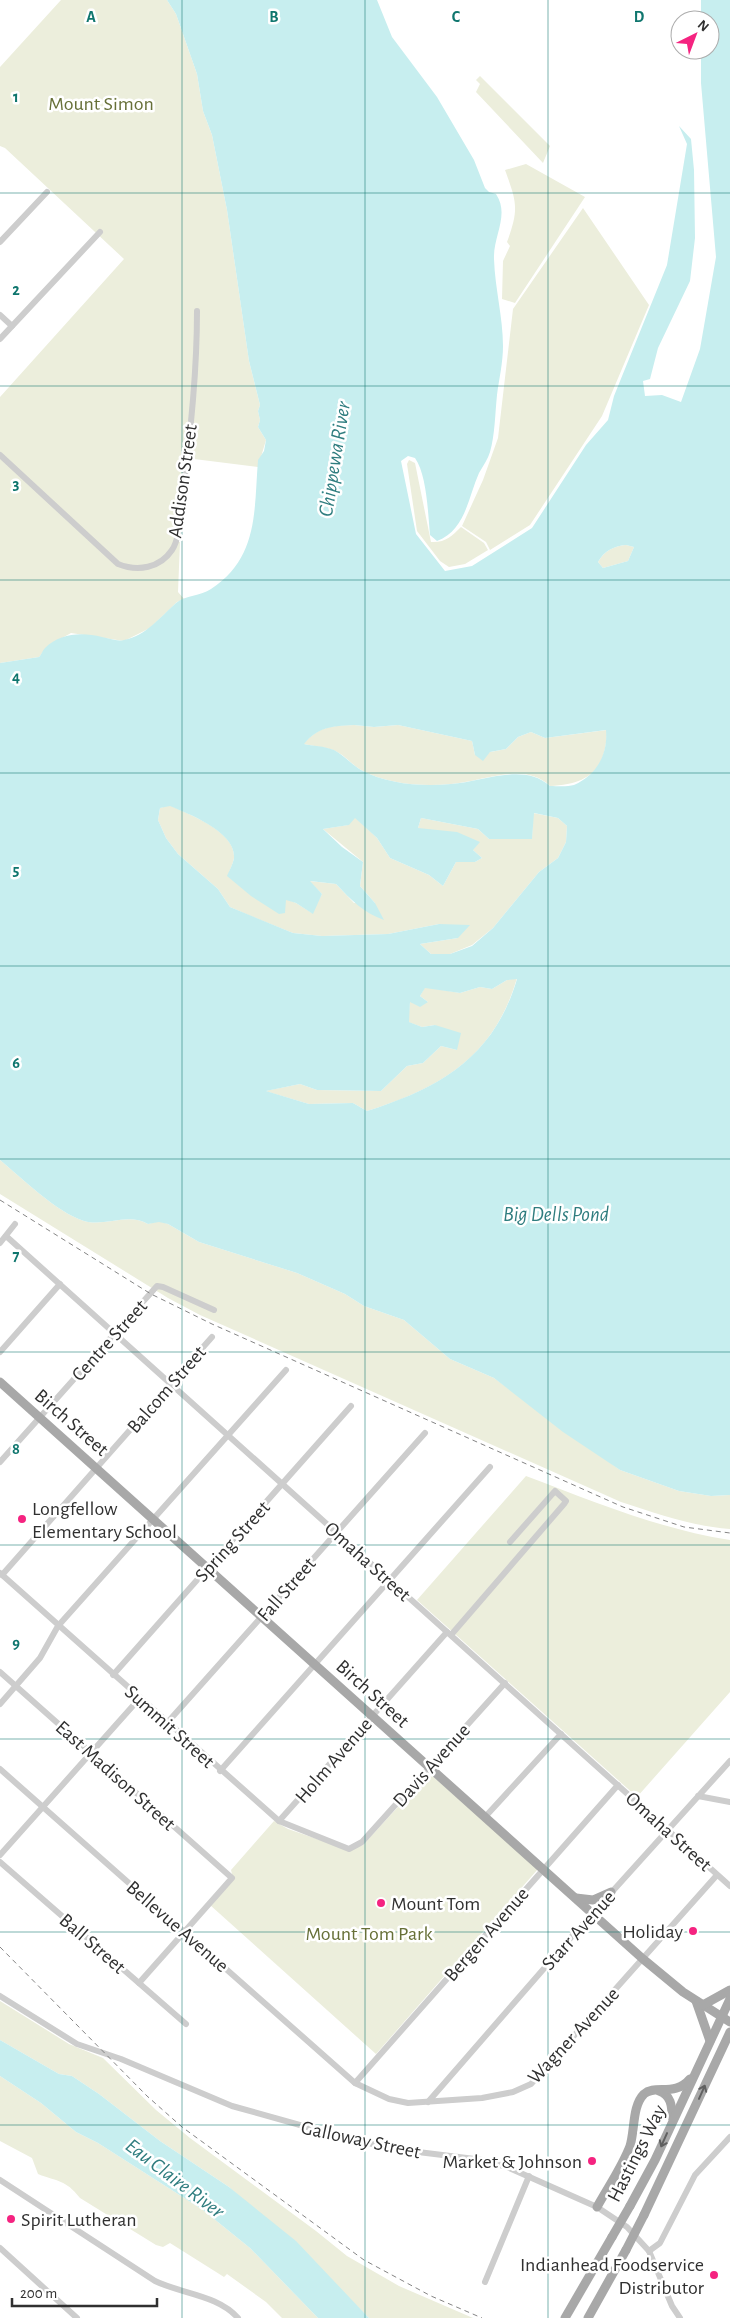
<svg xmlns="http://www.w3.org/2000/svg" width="730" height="2318" font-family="'Alegreya Sans',sans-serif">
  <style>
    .green { fill: #eceedc }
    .water { fill: #c7eeef; fill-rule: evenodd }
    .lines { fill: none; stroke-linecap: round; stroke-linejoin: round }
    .minor { stroke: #cdcdcd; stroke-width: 6 }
    .major { stroke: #a8a8a8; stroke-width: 9 }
    .rail { stroke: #858585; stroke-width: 1; stroke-dasharray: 5 4; stroke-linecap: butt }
    .major-bridge { stroke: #a8a8a8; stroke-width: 9 }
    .oneway { stroke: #606060 }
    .grid { fill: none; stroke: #0f766e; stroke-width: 1; stroke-opacity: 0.55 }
    .poi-dot { fill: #f52380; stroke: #fff; stroke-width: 2 }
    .labels { text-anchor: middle; stroke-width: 5; stroke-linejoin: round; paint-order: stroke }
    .park-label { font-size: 20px; fill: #677038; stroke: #fff }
    .street-label { font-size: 20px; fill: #303030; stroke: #fff }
    .poi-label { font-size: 20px; fill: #303030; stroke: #fff; text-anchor: start }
    .water-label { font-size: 21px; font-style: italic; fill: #2f7d7f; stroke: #fff }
    .grid-label { font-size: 16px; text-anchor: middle; font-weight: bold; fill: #0f766e; stroke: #fff; stroke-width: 5; stroke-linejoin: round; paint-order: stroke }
  </style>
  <rect width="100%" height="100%" fill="#fff"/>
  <g class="green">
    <polygon points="61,0 167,0 176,14 197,74 203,111 212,135 227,210 249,361 260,405 258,411 260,420 258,427 266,440 258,467 186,458 174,541 180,542 178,592 184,599 177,602 150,628 124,641 71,633 48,646 39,657 0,663 0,397 124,259 5,148 0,146 0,67"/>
    <polygon points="480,76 550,146 543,163 476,92 480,84 476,80"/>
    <path d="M526,164L585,197L515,303L502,299L503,261L510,246L507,242C519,209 517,203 505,170Z"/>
    <polygon points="583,208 649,305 602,416 530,525 490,550 486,542 462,526 483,480 498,438 513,309"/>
    <path d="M409,460L415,463L431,542C445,543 452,536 461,527L484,543L488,550L465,564L449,567L440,561L417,531L407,464Z"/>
    <path d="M626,545L634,547L628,561L603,568L598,562C604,551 614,546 626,545Z"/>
    <path d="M354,725L374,727L398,725L472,741L475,755L506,749L518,737L531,732L545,738L607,730C606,771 588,784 550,786C524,761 482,782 451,784C422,787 387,784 361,770C352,765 344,754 333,750C324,747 313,746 303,744C320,726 330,726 354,725Z"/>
    <path d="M170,805C189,815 236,831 234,858C233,864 229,871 228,876L296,903L312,913L322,894L309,881L336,884L354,903H375L360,886L363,862L323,829L348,825L355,817L377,838L390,858L429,875L443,886L456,862H475L482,858L473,850L418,828L421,818L478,829L489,839H532L533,813L558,818L567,826L566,842L558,858L539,872L493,928L472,945L450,954H431L420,944L458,938L439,924L388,934L322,936L293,933L258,919L230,907L218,889L178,854L166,838L158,820L160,808Z"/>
    <path d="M517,978C494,1057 441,1088 367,1111L353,1103L309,1104L265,1091L300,1084L317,1090L381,1091L407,1066L423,1063L441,1046L457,1050L435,1025L422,1027L408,1022L410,1002H428L420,996L425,987L460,993L480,987L492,989L507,980Z"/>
    <path d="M0,1160C23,1179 56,1212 84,1221C105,1227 128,1212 148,1224L159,1221L168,1224L199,1242L297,1273L345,1294L364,1306L404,1320L450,1359L494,1378L620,1470L679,1491L711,1496L730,1495V1529C692,1526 658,1514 621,1502L200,1315L168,1298L0,1194Z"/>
    <path d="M526,1476C592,1501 659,1529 730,1540V1692L637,1797L417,1600Z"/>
    <polygon points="429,1773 538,1869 376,2054 210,1905 233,1878 231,1870 274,1821 288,1829 349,1850 363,1845"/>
    <polygon points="0,2001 69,2044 103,2058 156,2110 190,2138 316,2231 347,2256 399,2286 473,2318 369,2318 338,2287 229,2187 160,2141 99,2094 72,2076 59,2074 0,2040"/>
    <path d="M0,2076L41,2103L76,2132L98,2143L203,2210L250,2248L318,2318H282L266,2302L227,2274L224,2277L170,2243L163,2247L156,2245L80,2198C65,2179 58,2182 38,2174L32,2158L0,2141Z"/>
  </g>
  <g class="water">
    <path d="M167,0H377L392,37L437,97L474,160L485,188L489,192L496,194C510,215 493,236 494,259C495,289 503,317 503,346C503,363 499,379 497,395C495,414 495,435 490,452C488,459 483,466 479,473C468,497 466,530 437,541L430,535C428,514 427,475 415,458L408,456L401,461L416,534L445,571L472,566L532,528L586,445L608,420L614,396L667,265L687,144L679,126L691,139L694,170L695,238L690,281L658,348L650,379L643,381L645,396L662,395L681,402L700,349L716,257L701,83V50H710V20H701V0H730V1495L711,1496L679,1491L620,1470L563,1432L494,1378L450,1359L404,1320L364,1306L345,1294L297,1273L199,1242L168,1224L159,1222L148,1224C128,1212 105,1227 84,1221C56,1212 23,1179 0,1160V663L39,657C42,654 42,651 45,648C60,633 82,632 102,637C109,638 117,642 124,640C146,636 160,617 176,603C185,595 201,596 211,589C259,558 254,509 258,460L264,451L266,440L258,427L260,420L258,411L260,405L249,361L227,210L212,135L203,111L197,74L176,14ZM626,545L634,547L628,561L603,568L598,562C604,551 614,546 626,545ZM354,725L374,727L398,725L472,741L475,755L483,761L490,752L506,749L518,737L531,732L545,738L606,730C608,754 597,775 574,785C567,787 557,786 550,786C523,762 483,782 451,784C422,787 387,784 361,770C352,765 344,755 334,750C324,746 313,746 304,744C318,727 332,726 354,725ZM170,806C189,814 236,832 234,858C233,864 229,871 227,876L251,896L279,914L285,913L286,900L296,903L313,914L322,894L310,881L336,884C351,900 364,913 384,920L375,903L360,886L363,862L342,847L323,829L349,825L355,818L377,838L390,858L429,875L443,886L456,862H475L482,858L473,850L480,842L457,832L418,828L421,818L478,829L489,839H532L534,813L558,818L567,826L566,842L558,858L539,872L493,928L472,946L450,954H431L420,944L458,938L470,925L439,924L388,934L322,936L293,933L230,907L218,889L178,854L166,838L158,820L160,808ZM517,979C494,1057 440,1088 367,1111L353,1103L309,1104L266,1091L300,1084L317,1090L381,1091L407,1066L423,1063L441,1046L457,1050L461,1033L435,1025L422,1027L409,1022L410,1002L420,1007L428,1002L420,996L425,988L460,993L480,987L492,989L507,980Z"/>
    <polygon points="0,2040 59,2074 72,2076 99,2094 160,2141 229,2187 296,2241 369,2318 318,2318 250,2248 203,2210 98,2143 76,2132 41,2103 0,2076"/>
  </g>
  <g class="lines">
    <g class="minor">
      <polyline points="0,242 47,192"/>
      <polyline points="0,315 12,326"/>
      <polyline points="0,339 100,232"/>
      <path d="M0,455L118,564C138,572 160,568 172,550C180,538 179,519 181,505C190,441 197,376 197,311"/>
      <polyline points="6,1236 730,1886"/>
      <polyline points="0,1243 15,1224"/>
      <polyline points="0,1352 60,1284"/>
      <polyline points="0,1462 157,1286 163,1287 214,1310"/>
      <polyline points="0,1573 279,1821 349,1849 362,1842 505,1683"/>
      <polyline points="2,1575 212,1337"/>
      <polyline points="451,1635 564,1504 566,1501 555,1491 510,1542"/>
      <polyline points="0,1672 232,1878 139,1983"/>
      <polyline points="113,1675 351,1406"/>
      <polyline points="0,1704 40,1658 58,1626 286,1370"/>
      <polyline points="167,1723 425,1433"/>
      <polyline points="0,1769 355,2083 389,2099 408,2103 482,2098 513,2092 531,2084 717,1875"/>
      <polyline points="220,1771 490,1467"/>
      <polyline points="698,1796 730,1802"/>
      <polyline points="485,1817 561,1734"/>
      <polyline points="279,1821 447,1632"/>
      <polyline points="0,1855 139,1699"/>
      <polyline points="0,1862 186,2024"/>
      <polyline points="0,1996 77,2044 121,2059 232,2106 357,2141 410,2151 483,2160 507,2167 597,2207 627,2227 649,2251 672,2306 680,2318"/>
      <polyline points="355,2083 618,1785"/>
      <polyline points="428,2102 574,1934 730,1761"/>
      <path d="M0,2180L155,2281C182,2294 218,2295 238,2318"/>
      <polyline points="0,2248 77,2318"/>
      <polyline points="649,2251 660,2243 695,2175 730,2137"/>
      <polyline points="485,2282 529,2176"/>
    </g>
    <g class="major">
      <polyline points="0,1382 643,1959 683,1992 730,2022"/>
      <polyline points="576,1898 593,1900 611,1892"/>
      <polyline points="696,2001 710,2041"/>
      <polyline points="703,2005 730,1990"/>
      <path d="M659,2091C671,2095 672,2106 672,2117"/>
      <polyline points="630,2206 655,2160 730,1999"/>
      <path d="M597,2207C608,2187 622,2167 630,2146C635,2130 632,2106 644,2094C655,2084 675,2097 690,2079"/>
      <polyline points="644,2215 730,2032"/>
      <polyline points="565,2318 612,2237"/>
      <polyline points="588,2318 626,2250"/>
    </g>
    <g class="rail">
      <polyline points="0,1200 151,1294 212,1324 623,1507 684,1527 730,1533"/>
      <polyline points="0,1947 147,2096 182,2127 364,2260 431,2296 482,2318"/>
    </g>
    <g class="major-bridge">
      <polyline points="612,2237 630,2206"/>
      <polyline points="626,2250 644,2215"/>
    </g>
  </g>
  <defs><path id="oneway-shaft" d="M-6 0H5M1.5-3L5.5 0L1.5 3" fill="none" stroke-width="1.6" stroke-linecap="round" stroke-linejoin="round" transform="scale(1.25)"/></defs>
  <g class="oneway">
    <use href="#oneway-shaft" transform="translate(702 2092) rotate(-66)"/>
    <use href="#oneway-shaft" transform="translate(664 2140) rotate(114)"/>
  </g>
  <path class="grid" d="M182,0V2318M365,0V2318M548,0V2318M0,193H730M0,386H730M0,580H730M0,773H730M0,966H730M0,1159H730M0,1352H730M0,1545H730M0,1739H730M0,1932H730M0,2125H730"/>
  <g class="poi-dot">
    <circle cx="22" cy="1519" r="5"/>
    <circle cx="381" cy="1903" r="5"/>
    <circle cx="693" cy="1931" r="5"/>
    <circle cx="592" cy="2161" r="5"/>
    <circle cx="11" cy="2219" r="5"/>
    <circle cx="714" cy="2275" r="5"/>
  </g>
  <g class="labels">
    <g class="park-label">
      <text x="101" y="110">Mount Simon</text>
      <text x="369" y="1940">Mount Tom Park</text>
    </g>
    <g class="street-label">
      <text transform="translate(182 481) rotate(-82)" y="7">Addison Street</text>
      <text transform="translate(109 1340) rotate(-48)" y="7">Centre Street</text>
      <text transform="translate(166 1389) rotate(-49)" y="7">Balcom Street</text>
      <text transform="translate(72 1422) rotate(41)" y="7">Birch Street</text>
      <text transform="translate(232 1541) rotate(-48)" y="7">Spring Street</text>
      <text transform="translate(368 1561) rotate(42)" y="7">Omaha Street</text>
      <text transform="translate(286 1589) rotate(-49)" y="7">Fall Street</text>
      <text transform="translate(373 1693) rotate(42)" y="7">Birch Street</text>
      <text transform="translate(170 1726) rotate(42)" y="7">Summit Street</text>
      <text transform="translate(333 1760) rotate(-49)" y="7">Holm Avenue</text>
      <text transform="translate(431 1765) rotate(-48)" y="7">Davis Avenue</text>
      <text transform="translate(116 1775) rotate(42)" y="7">East Madison Street</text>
      <text transform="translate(669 1831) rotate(42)" y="7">Omaha Street</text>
      <text transform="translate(178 1926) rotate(41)" y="7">Bellevue Avenue</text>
      <text transform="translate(578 1930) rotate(-48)" y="7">Starr Avenue</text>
      <text transform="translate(486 1934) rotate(-49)" y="7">Bergen Avenue</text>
      <text transform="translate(93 1943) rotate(41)" y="7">Ball Street</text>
      <text transform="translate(573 2035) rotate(-47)" y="7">Wagner Avenue</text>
      <text transform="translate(361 2139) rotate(12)" y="7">Galloway Street</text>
      <text transform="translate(636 2153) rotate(-63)" y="7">Hastings Way</text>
    </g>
    <g class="poi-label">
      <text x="32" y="1515">Longfellow<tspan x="32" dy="23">Elementary School</tspan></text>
      <text x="391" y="1910">Mount Tom</text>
      <text x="683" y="1938" text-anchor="end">Holiday</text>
      <text x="582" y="2168" text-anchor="end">Market &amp; Johnson</text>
      <text x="21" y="2226">Spirit Lutheran</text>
      <text x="704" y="2271" text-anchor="end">Indianhead Foodservice<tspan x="704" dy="23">Distributor</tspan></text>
    </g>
    <g class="water-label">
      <text transform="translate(334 459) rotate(-81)" y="7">Chippewa River</text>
      <text x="556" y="1221">Big Dells Pond</text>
      <text transform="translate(175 2178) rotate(37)" y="7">Eau Claire River</text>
    </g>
  </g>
  <g class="grid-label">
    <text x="91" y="22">A</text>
    <text x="274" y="22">B</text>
    <text x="456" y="22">C</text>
    <text x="639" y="22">D</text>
    <text x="16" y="102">1</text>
    <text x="16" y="295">2</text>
    <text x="16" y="489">3</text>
    <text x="16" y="682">4</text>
    <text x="16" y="875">5</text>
    <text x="16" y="1068">6</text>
    <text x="16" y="1261">7</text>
    <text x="16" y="1454">8</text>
    <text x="16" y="1648">9</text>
  </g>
  <g transform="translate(695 35) rotate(42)"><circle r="24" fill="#ffffff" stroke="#acacac"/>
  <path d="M0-4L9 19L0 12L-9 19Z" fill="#f52380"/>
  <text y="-8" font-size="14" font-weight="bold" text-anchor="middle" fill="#303030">N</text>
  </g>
  <path d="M12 2298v8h145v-8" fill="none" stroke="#303030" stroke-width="2.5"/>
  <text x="20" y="2298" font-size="15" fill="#303030" stroke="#ffffff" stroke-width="4" paint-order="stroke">200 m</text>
</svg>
